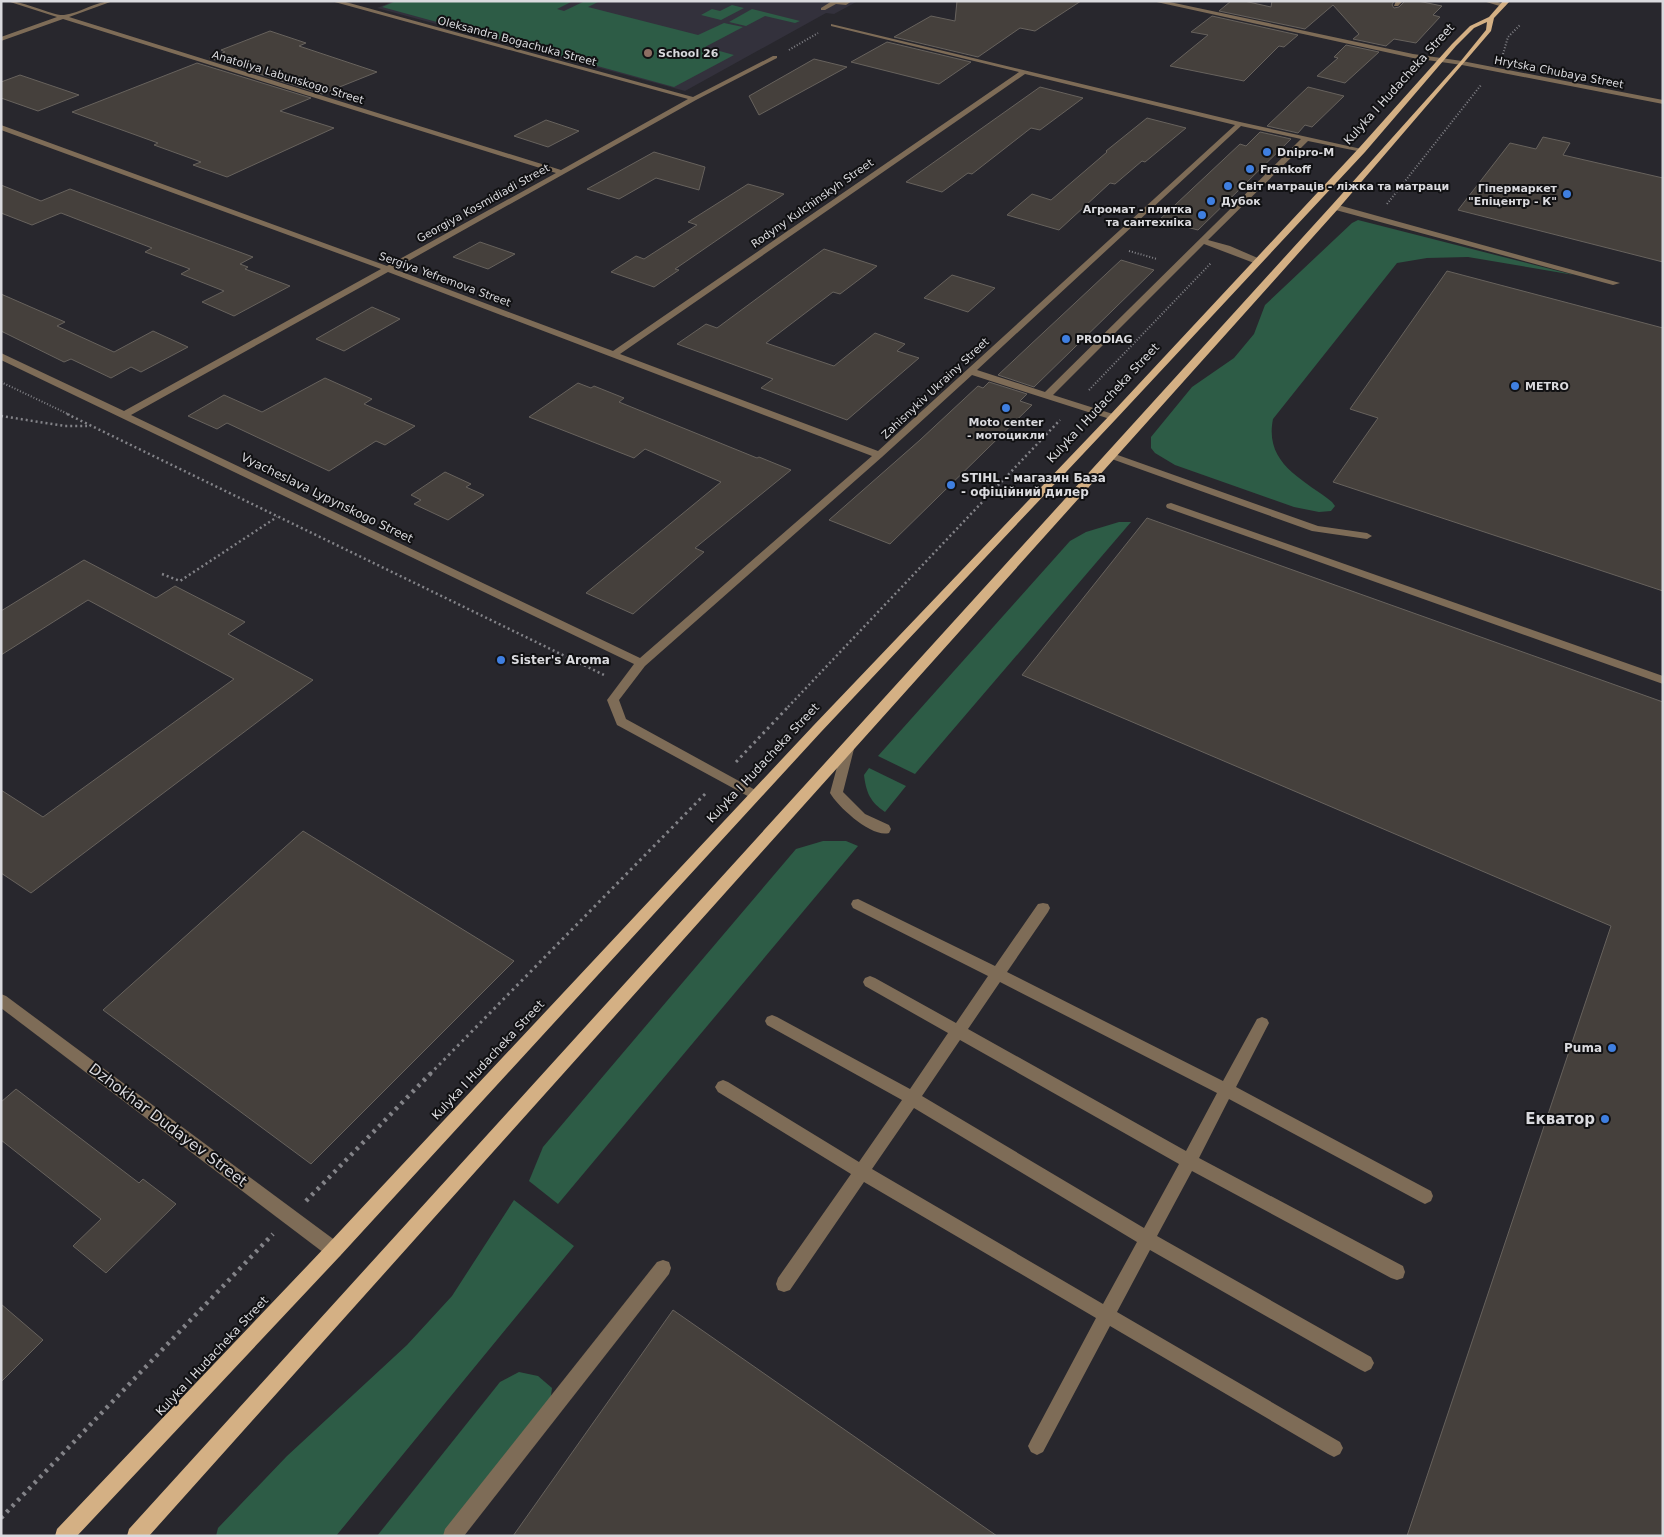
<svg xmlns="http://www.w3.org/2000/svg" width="1664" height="1537" font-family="'DejaVu Sans',sans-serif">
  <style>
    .built { fill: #33313c }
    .green { fill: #2d5c46 }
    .building { fill: #45403c; stroke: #67625d }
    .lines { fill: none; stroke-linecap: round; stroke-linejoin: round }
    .path-far3 { stroke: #838388; stroke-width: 2; stroke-dasharray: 1 2; stroke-linecap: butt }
    .path-far2 { stroke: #838388; stroke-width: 2.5; stroke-dasharray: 2 3; stroke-linecap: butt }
    .path-far1 { stroke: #838388; stroke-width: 3; stroke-dasharray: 2.5 4; stroke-linecap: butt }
    .path { stroke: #838388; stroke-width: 4.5; stroke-dasharray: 3 5; stroke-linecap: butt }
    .minor { fill: #7e6c57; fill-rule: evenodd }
    .major { fill: #d4b084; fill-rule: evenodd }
    .education-dot { fill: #8d6e63; stroke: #111113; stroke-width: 2 }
    .shop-dot { fill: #3f7fe0; stroke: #111113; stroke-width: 2 }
    .labels { text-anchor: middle; stroke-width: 4; stroke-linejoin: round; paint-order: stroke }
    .far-street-label { font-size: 11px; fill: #dadade; stroke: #111113 }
    .far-poi-label { font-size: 11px; font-weight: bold; fill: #dadade; stroke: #111113; text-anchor: start }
    .street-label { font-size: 12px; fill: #dadade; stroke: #111113 }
    .poi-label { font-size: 12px; font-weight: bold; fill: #dadade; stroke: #111113; text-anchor: start }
    .near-poi-label { font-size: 15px; font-weight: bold; fill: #dadade; stroke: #111113; text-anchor: end }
    .near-street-label { font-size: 15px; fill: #dadade; stroke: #111113 }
  </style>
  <rect width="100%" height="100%" fill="#28272d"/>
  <polygon class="built" points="394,1 858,1 834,14 826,13 685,91 377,8"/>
  <g class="green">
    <polygon points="396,1 573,1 557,9 564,11 585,1 600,1 588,7 698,35 724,23 743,27 705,47 734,55 674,87 382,7"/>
    <polygon points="732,5 744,8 721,20 701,15 712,9 720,11"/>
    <polygon points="752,9 800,21 795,23 765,16 746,26 729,22"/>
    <path d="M1358,220L1574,275L1468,257L1427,258L1397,263L1273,419C1264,464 1303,479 1332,502L1335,506L1331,511L1319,512L1294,507L1175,465L1155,453L1151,448V437L1192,387L1234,358L1254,334L1265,305L1352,223Z"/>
    <polygon points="1119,522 1131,522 915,774 878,756 1070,541 1086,532"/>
    <path d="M869,768L906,786L885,812C870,802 866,792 864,775Z"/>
    <polygon points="823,841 846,841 858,846 558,1204 529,1181 543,1147 796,849"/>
    <polygon points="514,1200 574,1246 336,1536 216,1536 218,1528 287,1456 407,1345 452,1296"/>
    <polygon points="519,1372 538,1376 552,1388 549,1410 453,1536 377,1536 500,1382"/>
  </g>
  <g class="building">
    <polygon points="957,1 1081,1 1035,31 1020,28 978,57 894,37 931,16 955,21"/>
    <polygon points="1231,1 1244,1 1271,7 1272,1 1394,1 1392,5 1394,8 1399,7 1405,1 1418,1 1442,6 1433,15 1440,17 1416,43 1394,39 1386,46 1353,39 1359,34 1333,5 1305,29 1219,11"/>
    <polygon points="1212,16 1298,35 1284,47 1279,46 1244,81 1170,66 1208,35 1191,32"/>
    <polygon points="270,31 306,43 299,46 377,72 322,94 209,58 225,52 221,50"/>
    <polygon points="887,42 971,62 939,84 851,62"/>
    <polygon points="1346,45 1379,52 1345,83 1317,76 1338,58 1334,57"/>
    <polygon points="814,59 847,67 759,115 749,96"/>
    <polygon points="197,63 311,98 280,111 334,128 227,177 193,165 201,162 154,145 158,143 72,112"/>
    <polygon points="20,75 79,95 38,111 1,98 1,82"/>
    <polygon points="1040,87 1083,98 1040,130 1031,128 972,174 968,173 942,192 906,182"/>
    <polygon points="1308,87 1344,96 1312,127 1305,125 1298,133 1267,126"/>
    <polygon points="1147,118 1186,128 1145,162 1142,161 1115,184 1110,183 1059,230 1007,215 1032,194 1051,200 1107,152 1106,151"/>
    <polygon points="546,120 579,131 548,147 514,136"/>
    <polygon points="1260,132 1291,139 1198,230 1159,220 1240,144 1246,146"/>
    <polygon points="1543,137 1570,143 1563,155 1663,178 1663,262 1458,210 1510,143 1536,149"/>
    <polygon points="654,152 705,167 699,190 656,178 619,199 587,189"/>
    <polygon points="748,184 784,194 675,269 679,270 654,287 611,272 636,256 644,259 697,225 688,222"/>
    <polygon points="1,185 41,201 70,189 253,257 240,264 248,267 245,269 290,286 234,316 202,302 224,291 181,274 190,269 145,252 152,248 61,213 32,225 1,213"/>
    <polygon points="480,242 515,254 488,269 453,257"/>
    <polygon points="824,249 877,266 840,294 833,292 766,343 834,366 875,333 905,344 897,351 919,358 847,420 761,388 773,379 677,344 706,324 717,328"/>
    <polygon points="1121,260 1154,270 1034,387 998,375"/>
    <polygon points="1447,271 1663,328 1663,591 1333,482 1378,418 1350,409"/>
    <polygon points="952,275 995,288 968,312 924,298"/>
    <polygon points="1,294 65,322 57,326 114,352 153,331 188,347 141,372 131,367 111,378 71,359 64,362 1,331"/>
    <polygon points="372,307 400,319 344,351 316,339"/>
    <polygon points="325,378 372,399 364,404 415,426 385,445 376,441 329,471 227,423 217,429 188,416 224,395 262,412"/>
    <polygon points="989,382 1027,394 1020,401 1032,405 890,544 829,520 920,440 978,386 983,388"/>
    <polygon points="578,383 591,388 594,386 624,398 619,402 757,458 759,457 791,470 695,548 704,552 633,614 586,593 721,482 645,449 634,458 529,417"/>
    <polygon points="445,472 471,484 466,487 484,495 448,520 414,504 421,500 411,495"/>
    <polygon points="1147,518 1663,702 1663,1536 1407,1536 1611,926 1022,675"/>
    <polygon points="84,560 156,598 175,586 245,622 228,634 313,680 31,893 1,873 1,790 43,817 234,679 88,600 1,655 1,611"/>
    <polygon points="303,831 514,961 311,1164 103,1010"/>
    <polygon points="16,1089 139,1183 143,1179 176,1204 106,1273 73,1246 101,1219 1,1140 1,1102"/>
    <polygon points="1,1304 43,1340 1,1382"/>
    <polygon points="673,1310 997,1536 513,1536"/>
  </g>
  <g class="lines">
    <g class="path-far3">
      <polyline points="789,50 818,33"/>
      <polyline points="1503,54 1508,37 1520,25"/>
      <polyline points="1387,204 1481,85"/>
      <polyline points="1129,251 1157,259"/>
      <polyline points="1,382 70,415"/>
      <polyline points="1089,390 1211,263"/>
    </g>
    <g class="path-far2">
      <polyline points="67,414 606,676"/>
      <polyline points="1,416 65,426 87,426"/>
      <polyline points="162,574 180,581 277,517"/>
      <polyline points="788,707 1060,420"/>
    </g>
    <g class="path-far1">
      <polyline points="736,762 789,706"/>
      <polyline points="430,1074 707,792"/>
    </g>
    <g class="path">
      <polyline points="306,1201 431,1073"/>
      <polyline points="1,1518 273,1234"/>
    </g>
    <g class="minor">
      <path d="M7,1C25,1 52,16 64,15C81,13 95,1 113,1L69,17L561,170L688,99L331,1H342L693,97L773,56H777V58L696,100L394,269L613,351L1019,72L831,26V24L1240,122L1366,150L1362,152L1308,141L1208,240L1230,246L1260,259V263H1254L1204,244L1053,395L1116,415V419H1110L972,375L882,457L645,666L619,700L626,719L759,792L761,795L759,798L755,800L617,725L607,700L634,664L1,360V353L124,411L381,269L1,130V125L387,266L556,173L63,19L1,41V37L57,17ZM1025,74L1235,125L878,451L620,354ZM1241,126L1301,139L1045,392L977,370ZM388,272L872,456L640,658L131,415Z"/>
      <polygon points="832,1 852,1 846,5 836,4 825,10 821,10 821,8"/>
      <polygon points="1152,1 1165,1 1413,54 1462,61 1663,100 1663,104 1462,65 1413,58"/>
      <polygon points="1396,1 1403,1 1398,6 1394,6"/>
      <polygon points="1483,1 1495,1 1506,5 1503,7"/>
      <polygon points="1332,205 1338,205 1620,283 1613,285 1332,209"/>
      <polygon points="1112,453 1318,526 1367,533 1372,536 1367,539 1312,531 1109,458 1109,454"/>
      <polygon points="1171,503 1663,676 1663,684 1167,508 1166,506 1167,504"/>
      <path d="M849,741L855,745L843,792L865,814L889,825L891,829L889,833C872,838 838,807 830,793L843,745Z"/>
      <path d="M858,899L995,966L1038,904L1043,903L1048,904L1050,908L1048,912L1007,972L1223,1081L1257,1019L1262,1017L1267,1019L1269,1023L1236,1087L1431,1191L1433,1196L1431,1201L1425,1204L1419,1201L1229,1099L1199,1158L1403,1266L1405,1272L1403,1278L1397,1280L1391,1278L1192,1171L1157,1236L1371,1357L1374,1363L1371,1369L1365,1372L1359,1369L1150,1250L1117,1312L1340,1442L1343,1448L1340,1454L1334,1457L1328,1454L1110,1326L1043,1452L1037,1455L1031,1452L1028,1446L1031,1440L1096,1318L864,1182L790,1290L784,1292L778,1290L776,1284L778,1278L851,1174L718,1092L715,1087L718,1082L723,1080L728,1082L859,1162L902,1100L767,1025L765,1021L767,1017L772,1015L777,1017L910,1089L948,1033L865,986L863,982L865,978L870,976L875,978L956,1023L988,976L853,908L851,904L853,900ZM1000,982L1217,1093L1186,1151L968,1029ZM960,1040L1179,1164L1144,1228L922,1096ZM914,1108L1137,1242L1103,1304L872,1169Z"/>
      <polygon points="1,994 6,996 340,1244 342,1250 340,1256 334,1258 328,1256 1,1008"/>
      <polygon points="663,1260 669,1262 671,1268 669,1274 464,1536 443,1536 445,1529 657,1262"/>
    </g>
    <polygon class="major" points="1503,1 1510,1 1494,18 1491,31 1338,209 149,1536 127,1536 129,1529 1332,205 1460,62 1486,30 1487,22 1474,28 1456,46 1365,152 1116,419 821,732 340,1256 77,1536 55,1536 57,1529 328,1244 813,726 1110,415 1359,148 1452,44 1470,26 1489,17"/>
  </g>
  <circle class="education-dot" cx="648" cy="53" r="5"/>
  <g class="shop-dot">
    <circle cx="1267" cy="152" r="5"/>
    <circle cx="1250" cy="169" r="5"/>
    <circle cx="1228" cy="186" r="5"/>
    <circle cx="1567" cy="194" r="5"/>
    <circle cx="1211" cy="201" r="5"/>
    <circle cx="1202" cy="215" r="5"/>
    <circle cx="1066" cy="339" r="5"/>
    <circle cx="1515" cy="386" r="5"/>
    <circle cx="1006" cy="408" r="5"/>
    <circle cx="951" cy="485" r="5"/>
    <circle cx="501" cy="660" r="5"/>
    <circle cx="1612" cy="1048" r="5"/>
    <circle cx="1605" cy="1119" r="5"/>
  </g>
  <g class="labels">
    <g class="far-street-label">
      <text transform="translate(517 41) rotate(15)" y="4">Oleksandra Bogachuka Street</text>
      <text transform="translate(1559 72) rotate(11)" y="4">Hrytska Chubaya Street</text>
      <text transform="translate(288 77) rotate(17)" y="4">Anatoliya Labunskogo Street</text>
      <text transform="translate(483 203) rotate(-29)" y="4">Georgiya Kosmidiadi Street</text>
      <text transform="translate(812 203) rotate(-35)" y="4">Rodyny Kulchinskyh Street</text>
      <text transform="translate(445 279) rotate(20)" y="4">Sergiya Yefremova Street</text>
      <text transform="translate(935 388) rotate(-43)" y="4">Zahisnykiv Ukrainy Street</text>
    </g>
    <g class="far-poi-label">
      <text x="658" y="57">School 26</text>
      <text x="1277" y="156">Dnipro-M</text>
      <text x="1260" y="173">Frankoff</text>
      <text x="1238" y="190">Світ матраців - ліжка та матраци</text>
      <text x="1557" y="192" text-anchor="end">Гіпермаркет<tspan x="1557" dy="13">"Епіцентр - К"</tspan></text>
      <text x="1221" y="205">Дубок</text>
      <text x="1192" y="213" text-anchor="end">Агромат - плитка<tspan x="1192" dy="13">та сантехніка</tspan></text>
      <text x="1076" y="343">PRODIAG</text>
      <text x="1525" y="390">METRO</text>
      <text x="1006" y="426" text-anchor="middle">Moto center<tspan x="1006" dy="13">- мотоцикли</tspan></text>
    </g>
    <g class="street-label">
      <text transform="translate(1399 84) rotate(-48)" y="4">Kulyka I Hudacheka Street</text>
      <text transform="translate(1103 403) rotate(-47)" y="4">Kulyka I Hudacheka Street</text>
      <text transform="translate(327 498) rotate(26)" y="4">Vyacheslava Lypynskogo Street</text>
      <text transform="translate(763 763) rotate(-47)" y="4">Kulyka I Hudacheka Street</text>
      <text transform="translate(488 1060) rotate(-47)" y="4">Kulyka I Hudacheka Street</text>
      <text transform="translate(212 1356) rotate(-47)" y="4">Kulyka I Hudacheka Street</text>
    </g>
    <g class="poi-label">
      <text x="961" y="482">STIHL - магазин База<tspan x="961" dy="14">- офіційний дилер</tspan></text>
      <text x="511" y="664">Sister's Aroma</text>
      <text x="1602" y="1052" text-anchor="end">Puma</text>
    </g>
    <g class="near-poi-label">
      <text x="1595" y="1124">Екватор</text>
    </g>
    <g class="near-street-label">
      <text transform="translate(168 1125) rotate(37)" y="5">Dzhokhar Dudayev Street</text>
    </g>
  </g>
  <rect width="1664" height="1537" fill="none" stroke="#dadade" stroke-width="5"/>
</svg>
